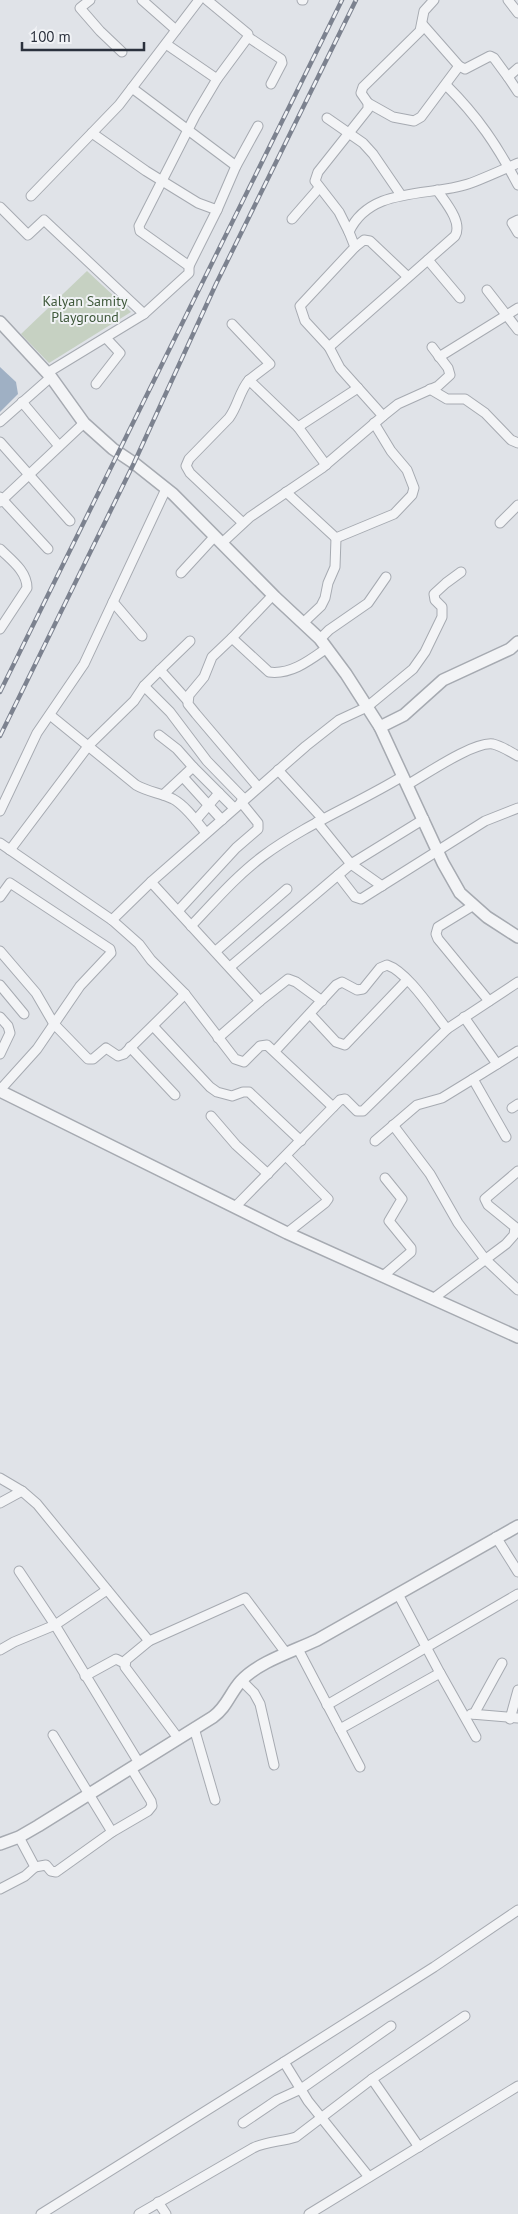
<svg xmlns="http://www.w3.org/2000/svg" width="518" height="2214" font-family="'PT Sans',sans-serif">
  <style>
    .green { fill: #c6d1c2 }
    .water { fill: #9fb0c4 }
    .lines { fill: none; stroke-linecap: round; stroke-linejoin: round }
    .minor-casing { stroke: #a6aab1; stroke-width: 11 }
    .tertiary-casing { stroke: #a6aab1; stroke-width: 14 }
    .minor { stroke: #f3f4f6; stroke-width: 9 }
    .tertiary { stroke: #f3f4f6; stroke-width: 11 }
    .rail-casing { stroke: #7c828f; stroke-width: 4.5 }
    .rail { stroke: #f0f2f5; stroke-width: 2.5; stroke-dasharray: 8; stroke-linecap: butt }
    .labels { text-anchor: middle; stroke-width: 4; stroke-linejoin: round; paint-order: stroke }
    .park-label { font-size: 14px; fill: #3e583a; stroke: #f0f2f5 }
  </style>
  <rect width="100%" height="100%" fill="#e0e3e8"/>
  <polygon class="green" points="87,271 131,312 49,363 21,334"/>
  <polygon class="water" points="0,367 16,382 18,394 0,412"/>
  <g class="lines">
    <defs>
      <g id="minor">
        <polyline points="90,0 80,8 100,31 122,52"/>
        <polyline points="142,0 176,30"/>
        <polyline points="302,0 303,0"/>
        <polyline points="508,0 518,13"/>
        <polyline points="423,25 459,66 465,69 490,56 494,58 508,77"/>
        <polyline points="248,37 281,59 282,63 271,84"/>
        <polyline points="166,44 217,79"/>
        <polyline points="518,68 508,77 518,92"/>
        <path d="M446,85C478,117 497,145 518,185"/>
        <polyline points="132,88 236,166"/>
        <polyline points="368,103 393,117 414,121 421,117 459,66"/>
        <polyline points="327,118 363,143 373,154 401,195"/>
        <polyline points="92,133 146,171 198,203 217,210 236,166 258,126"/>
        <polyline points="31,196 119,105 199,0"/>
        <polyline points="0,207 28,235 44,220 144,314 189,273 189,266 140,231 139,226 195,116 217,79 248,37 248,34 207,0"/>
        <polyline points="292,219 319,188"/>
        <polyline points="518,220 512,223 518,233"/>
        <polyline points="349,232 339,212 315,181 318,172 368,109 368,103 361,93 363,87 420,31 424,11 434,0"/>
        <polyline points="355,247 364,240 370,241 408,277"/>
        <polyline points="428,260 460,298"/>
        <polyline points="189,266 217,210"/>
        <polyline points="487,290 518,330"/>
        <polyline points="232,324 270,364 249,380 298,427 326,465"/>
        <path d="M329,347L455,236C463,222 445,202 437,190"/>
        <polyline points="439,357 518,308"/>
        <polyline points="47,373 144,314"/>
        <polyline points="96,384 120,353 106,338"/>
        <polyline points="430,389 447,399 465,399 485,413 511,440 518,443"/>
        <polyline points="22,402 59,446"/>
        <path d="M383,416L340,368L329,347L305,321L300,306L355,247L349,232C370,186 429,197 468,184C485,178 502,170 518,163"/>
        <polyline points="0,422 51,377"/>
        <polyline points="298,427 358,388"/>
        <polyline points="0,442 70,521"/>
        <polyline points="286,492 336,538 394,514 412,495 414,488 407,470 391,451 374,423"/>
        <polyline points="0,497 48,549"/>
        <polyline points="0,502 84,423"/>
        <path d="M243,523L190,473L186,466L189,459L229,418C238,406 239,392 249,380"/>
        <polyline points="500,523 518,505"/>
        <polyline points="222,543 250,517 322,468 383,416 398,404 438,386 450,375 448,368 432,347"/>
        <path d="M0,549C11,560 27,571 27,588L0,629"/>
        <polyline points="181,573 215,536"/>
        <polyline points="113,602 142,636"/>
        <polyline points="303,623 321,606 325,598 328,583 335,567 336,538"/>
        <polyline points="232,638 273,595"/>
        <polyline points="320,639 329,630 368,603 386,577"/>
        <polyline points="160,670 190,641"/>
        <polyline points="144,686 160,670 187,700"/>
        <path d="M50,715L136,785C148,792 161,793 173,799C186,806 197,822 206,833"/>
        <polyline points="159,735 177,749 193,767 163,795"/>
        <polyline points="193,767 234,808"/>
        <polyline points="278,770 323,819"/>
        <polyline points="183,777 222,820"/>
        <path d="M407,785C425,775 474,741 493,744C502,746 510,752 518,756"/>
        <path d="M258,787L196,714L188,704L189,695L204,677L212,657L232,638L269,672C291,675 310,660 327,648"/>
        <polyline points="0,811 37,733 84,664 166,489"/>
        <polyline points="196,820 219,793"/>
        <polyline points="317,822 351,864 382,886"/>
        <polyline points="0,843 112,920 139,944 151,960 185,994 235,1059 244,1062 260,1046 267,1045 333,1107"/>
        <polyline points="10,850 89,745 134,701 144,686 170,712 207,761 244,799"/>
        <polyline points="338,875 355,897 361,899 485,821 518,808"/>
        <polyline points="151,882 260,1001 218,1038"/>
        <polyline points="0,897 10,883 110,949 111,953 80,986 54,1024 36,993 0,951"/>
        <polyline points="474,905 438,927 436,934 438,939 489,1001"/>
        <polyline points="178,911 236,848 258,829 258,823 241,802"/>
        <polyline points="112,920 151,882 306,746 339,720 367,707 413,669 425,652 442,617 442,607 435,600 434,594 446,583 461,572"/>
        <path d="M191,926C214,902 236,876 263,856C306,824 357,804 403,776"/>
        <polyline points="216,951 287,889"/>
        <polyline points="230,967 351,864 424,819"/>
        <polyline points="0,985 24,1014"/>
        <polyline points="260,1001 288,979 296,982 322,1001"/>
        <polyline points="310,1014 336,1042 345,1045 407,980"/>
        <polyline points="0,1017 8,1026 10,1033 0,1054"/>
        <polyline points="464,1017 497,1064"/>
        <polyline points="153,1026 210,1087 217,1092 232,1096 243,1092 249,1092 301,1141"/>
        <polyline points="130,1047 175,1095"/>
        <path d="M275,1051L336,985L342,982L357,990L363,989L380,968L387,965C408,972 433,1012 447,1029"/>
        <polyline points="0,1090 37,1049 54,1024 88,1059 93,1059 106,1048 118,1056 124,1054 185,994"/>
        <polyline points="512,1108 518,1104"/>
        <polyline points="211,1116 236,1145 268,1174"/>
        <polyline points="393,1125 430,1174 458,1223 485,1259 518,1290"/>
        <polyline points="506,1137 473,1079 518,1051"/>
        <polyline points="375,1141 417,1105 442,1098 473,1079"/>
        <polyline points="286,1156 328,1199 325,1203 287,1233"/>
        <polyline points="235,1207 340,1100 345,1099 357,1111 363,1111 447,1029 518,982"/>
        <polyline points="383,1276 411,1252 411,1248 389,1221 402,1199 385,1178"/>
        <polyline points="434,1298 506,1244 514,1235 515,1227 488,1205 485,1199 518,1171"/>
        <polyline points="0,1478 22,1491 37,1504 149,1641"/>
        <polyline points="0,1503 22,1491"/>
        <polyline points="496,1537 518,1572"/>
        <polyline points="19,1571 55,1625 139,1763"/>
        <polyline points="298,1649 360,1767"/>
        <polyline points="0,1650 14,1642 55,1625 107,1590"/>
        <polyline points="440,1673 476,1737"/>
        <polyline points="85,1676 116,1659 124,1663"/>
        <polyline points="242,1681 254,1693 260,1704 274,1765"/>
        <polyline points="327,1705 518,1594"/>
        <polyline points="471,1714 518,1718"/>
        <polyline points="474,1714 502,1663"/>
        <polyline points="510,1719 518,1690"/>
        <polyline points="194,1728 215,1800"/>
        <polyline points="340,1729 440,1673 398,1594"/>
        <polyline points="53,1735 112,1832"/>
        <polyline points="178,1738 125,1667 126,1660 149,1641 245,1598 286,1653"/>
        <polyline points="35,1867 46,1865 51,1871 56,1872 112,1832 148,1811 152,1806 151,1801 131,1768"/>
        <polyline points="0,1889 25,1876 35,1867 19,1837"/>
        <polyline points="284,2062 308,2101 369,2177"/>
        <polyline points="372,2079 419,2147"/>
        <polyline points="243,2123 277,2100 301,2089 391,2026"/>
        <polyline points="158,2202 166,2214"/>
        <polyline points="41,2214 284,2062 434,1967 518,1910"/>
        <path d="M139,2214L253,2148C267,2141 281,2142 296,2137L372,2079L465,2016"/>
        <polyline points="309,2214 518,2086"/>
      </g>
      <g id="tertiary">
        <polyline points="0,322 51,377 84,423 113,449 134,463 173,494 275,597 320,639 346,674 380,727 443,863 460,893 487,917 518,937"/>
        <polyline points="380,727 404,715 443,680 510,649 518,642"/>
        <polyline points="0,1091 287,1233 518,1337"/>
        <path d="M0,1844L19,1837L38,1826L213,1717C227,1707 230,1693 241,1681C258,1662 294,1651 317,1640L518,1526"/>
      </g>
    </defs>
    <use href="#minor" class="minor-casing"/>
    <use href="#tertiary" class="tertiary-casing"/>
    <use href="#minor" class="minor"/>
    <use href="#tertiary" class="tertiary"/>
    <defs>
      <g id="rail">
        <polyline points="0,692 342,0"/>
        <polyline points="0,736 134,463 216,284 356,0"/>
      </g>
    </defs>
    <use href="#rail" class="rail-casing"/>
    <use href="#rail" class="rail"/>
  </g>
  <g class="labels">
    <g class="park-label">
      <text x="85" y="306">Kalyan Samity<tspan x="85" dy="16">Playground</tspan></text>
    </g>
  </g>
  <path d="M22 42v8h122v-8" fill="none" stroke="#2b313d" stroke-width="2.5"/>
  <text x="30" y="42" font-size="15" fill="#2b313d" stroke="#f0f2f5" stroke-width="4" paint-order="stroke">100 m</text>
</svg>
